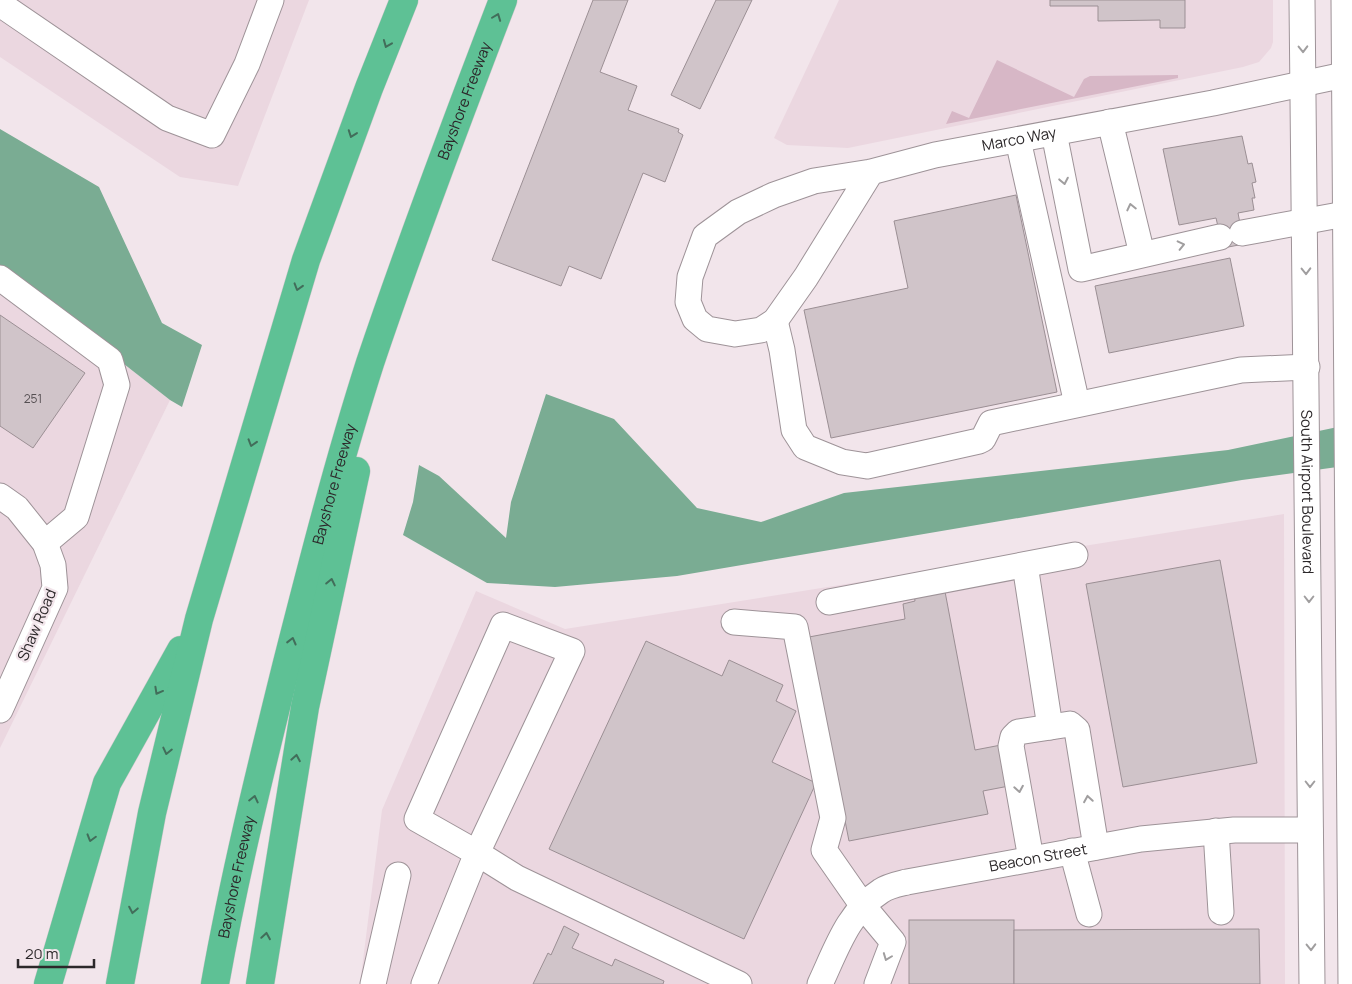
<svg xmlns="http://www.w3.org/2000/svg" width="1352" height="984" font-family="Manrope,sans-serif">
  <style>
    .built { fill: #ebd7e0 }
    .green { fill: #d7b7c6 }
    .water { fill: #7aac93 }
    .building { fill: #d0c4c9; stroke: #9b8f94 }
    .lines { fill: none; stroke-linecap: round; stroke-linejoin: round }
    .minor-casing { stroke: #9e9398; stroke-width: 27 }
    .highway-casing { stroke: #c8c7c8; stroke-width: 29 }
    .minor { stroke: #fff; stroke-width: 25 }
    .highway { stroke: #5ec195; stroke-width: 28 }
    .oneway { stroke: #426d5a }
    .oneway2 { stroke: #a09e9f }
    .labels { text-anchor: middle; stroke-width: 4.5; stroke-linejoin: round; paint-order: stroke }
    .number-label { font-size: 12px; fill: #554f52 }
    .street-label { font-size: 15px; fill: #2c282a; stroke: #f2e5eb }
  </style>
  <rect width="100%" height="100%" fill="#f2e5eb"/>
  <g class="built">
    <polygon points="0,0 309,0 238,186 180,177 0,57"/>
    <polygon points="839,0 1273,0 1273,42 1271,48 1259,62 1243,67 848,148 787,145 774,138"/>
    <polygon points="0,267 170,400 0,748"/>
    <polygon points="1284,514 1285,984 360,984 382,810 476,591 565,629"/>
  </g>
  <polygon class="green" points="997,60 1074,97 1084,79 1090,76 1178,75 1178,78 946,124 952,111 969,118"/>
  <g class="water">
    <polygon points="0,129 99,187 162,323 202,345 182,407 170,400 0,267"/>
    <polygon points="546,394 614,419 697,508 761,522 844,493 1228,450 1352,424 1352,465 1242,480 677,576 555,587 487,583 403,535 413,502 419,465 439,476 506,538 511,502"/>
  </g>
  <g class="building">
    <polygon points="593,0 628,0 600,72 637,86 628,110 679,129 678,132 683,135 665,182 643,173 601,279 569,266 561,286 492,260"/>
    <polygon points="716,0 752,0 700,109 671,95"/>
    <polygon points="1050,0 1185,0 1185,28 1160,28 1160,20 1098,21 1098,6 1050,6"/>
    <polygon points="1242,136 1248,164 1252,163 1256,182 1252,183 1255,198 1252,198 1254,210 1238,213 1244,244 1223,248 1216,218 1179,225 1163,149"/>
    <polygon points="1016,195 1057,392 831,438 804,310 908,288 894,221"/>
    <polygon points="1230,258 1244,326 1109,353 1095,286"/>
    <polygon points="0,315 85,373 33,448 0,426"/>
    <polygon points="1220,560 1257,763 1123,787 1086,584"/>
    <polygon points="943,581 975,750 1001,745 1009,786 983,791 988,814 849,841 809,637 905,619 903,604 915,601 913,587"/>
    <polygon points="646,641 722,676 729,660 783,685 776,701 796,711 772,762 816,783 744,939 549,849"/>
    <rect x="909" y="920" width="105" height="64"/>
    <polygon points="564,926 579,934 572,948 612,966 615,959 664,981 663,984 533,984 548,953 551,955"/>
    <polygon points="1259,929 1260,984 1014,984 1014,930"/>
  </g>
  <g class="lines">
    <defs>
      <g id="minor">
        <path id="s1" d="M1302,0L1312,984"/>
        <polyline points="1344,0 1351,984"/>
        <polyline points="0,4 167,118 212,135 247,64 271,0"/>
        <polyline points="1110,122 1142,254"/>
        <polyline points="1054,133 1081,269 1220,237"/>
        <polyline points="1018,140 1077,404"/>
        <path id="s2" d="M871,172L806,277L775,321L761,330L735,334L707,329L695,319L688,302L690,277L705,236L738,212L774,195L814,181L871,172L935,155L1213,103L1344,75"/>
        <polyline points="1242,233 1345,214"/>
        <polyline points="0,278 110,360 117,385 76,517 45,543"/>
        <polyline points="775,321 782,350 794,430 805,447 842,462 867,466 979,441 983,439 991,423 1241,370 1307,367"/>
        <polyline points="0,496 17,508 45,543 53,565 55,588 0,710"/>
        <polyline points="1025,565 1050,727"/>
        <polyline points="829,602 1075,555"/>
        <polyline points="734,622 795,627 833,818 824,850 863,906 893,942 877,984"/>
        <polyline points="1216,831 1221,912"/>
        <polyline points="1072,851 1089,914"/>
        <polyline points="1031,859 1011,746 1013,737 1018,732 1070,724 1077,730 1096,847"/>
        <polyline points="373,984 398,875"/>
        <polyline points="424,984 477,853 417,819 503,625 572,651 477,853 517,878 739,984"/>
        <path id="s3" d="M820,984C836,950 848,912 881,891C888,886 899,884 907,882L1141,839L1234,830H1310"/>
      </g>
      <g id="highway">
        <polyline points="48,984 107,783 181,650"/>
        <polyline points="120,984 152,813 199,619 306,260 369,88 404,0"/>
        <path id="s4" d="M215,984C234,877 260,772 286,667C312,565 338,463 370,363C411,241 457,120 503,0"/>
        <polyline points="260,984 305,707 356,471"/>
      </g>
    </defs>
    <use href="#minor" class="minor-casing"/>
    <use href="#highway" class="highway-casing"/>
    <use href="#minor" class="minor"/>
    <use href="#highway" class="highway"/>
  </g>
  <defs><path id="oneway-chevron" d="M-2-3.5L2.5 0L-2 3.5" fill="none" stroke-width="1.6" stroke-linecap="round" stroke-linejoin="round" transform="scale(1.25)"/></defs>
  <g class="oneway">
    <use href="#oneway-chevron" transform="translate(497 17) rotate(-69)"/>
    <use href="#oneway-chevron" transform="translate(387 44) rotate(112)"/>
    <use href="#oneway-chevron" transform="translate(352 134) rotate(110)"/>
    <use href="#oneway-chevron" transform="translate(298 287) rotate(107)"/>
    <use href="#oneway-chevron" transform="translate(252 443) rotate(107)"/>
    <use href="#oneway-chevron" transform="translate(331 582) rotate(-78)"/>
    <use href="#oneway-chevron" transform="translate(292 641) rotate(-76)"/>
    <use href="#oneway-chevron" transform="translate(158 691) rotate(119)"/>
    <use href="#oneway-chevron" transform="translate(167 751) rotate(103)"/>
    <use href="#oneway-chevron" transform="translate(296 758) rotate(-80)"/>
    <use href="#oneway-chevron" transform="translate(254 799) rotate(-77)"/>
    <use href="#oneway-chevron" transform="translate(91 838) rotate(106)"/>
    <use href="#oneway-chevron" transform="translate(133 910) rotate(101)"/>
    <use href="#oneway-chevron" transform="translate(266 936) rotate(-81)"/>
  </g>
  <g class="oneway2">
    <use href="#oneway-chevron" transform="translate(1303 49) rotate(89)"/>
    <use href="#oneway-chevron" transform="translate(1064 181) rotate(79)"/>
    <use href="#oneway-chevron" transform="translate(1131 207) rotate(-103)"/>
    <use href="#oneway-chevron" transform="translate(1181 245) rotate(-13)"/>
    <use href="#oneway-chevron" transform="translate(1306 271) rotate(89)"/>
    <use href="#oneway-chevron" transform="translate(1309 599) rotate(90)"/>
    <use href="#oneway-chevron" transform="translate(1310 784) rotate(90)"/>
    <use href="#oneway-chevron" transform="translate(1019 789) rotate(80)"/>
    <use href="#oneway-chevron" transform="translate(1088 799) rotate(-99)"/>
    <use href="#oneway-chevron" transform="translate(1311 947) rotate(89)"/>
    <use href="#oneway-chevron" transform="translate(887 957) rotate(111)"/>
  </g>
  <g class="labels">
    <g class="number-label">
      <text x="33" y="403">251</text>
    </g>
    <g class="street-label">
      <text dy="5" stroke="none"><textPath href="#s4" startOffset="919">Bayshore Freeway</textPath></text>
      <text dy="5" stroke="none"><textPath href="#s2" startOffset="684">Marco Way</textPath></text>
      <text dy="5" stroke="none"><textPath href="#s4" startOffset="514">Bayshore Freeway</textPath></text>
      <text dy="5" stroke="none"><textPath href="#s1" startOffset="492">South Airport Boulevard</textPath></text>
      <text transform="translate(37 625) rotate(-67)" y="5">Shaw Road</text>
      <text dy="5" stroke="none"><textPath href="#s3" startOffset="274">Beacon Street</textPath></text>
      <text dy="5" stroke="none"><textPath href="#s4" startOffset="109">Bayshore Freeway</textPath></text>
    </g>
  </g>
  <path d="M18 959v8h76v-8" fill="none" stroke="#2c282a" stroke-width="2.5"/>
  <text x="25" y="959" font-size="15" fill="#2c282a" stroke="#f2e5eb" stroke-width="4" paint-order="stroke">20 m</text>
</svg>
